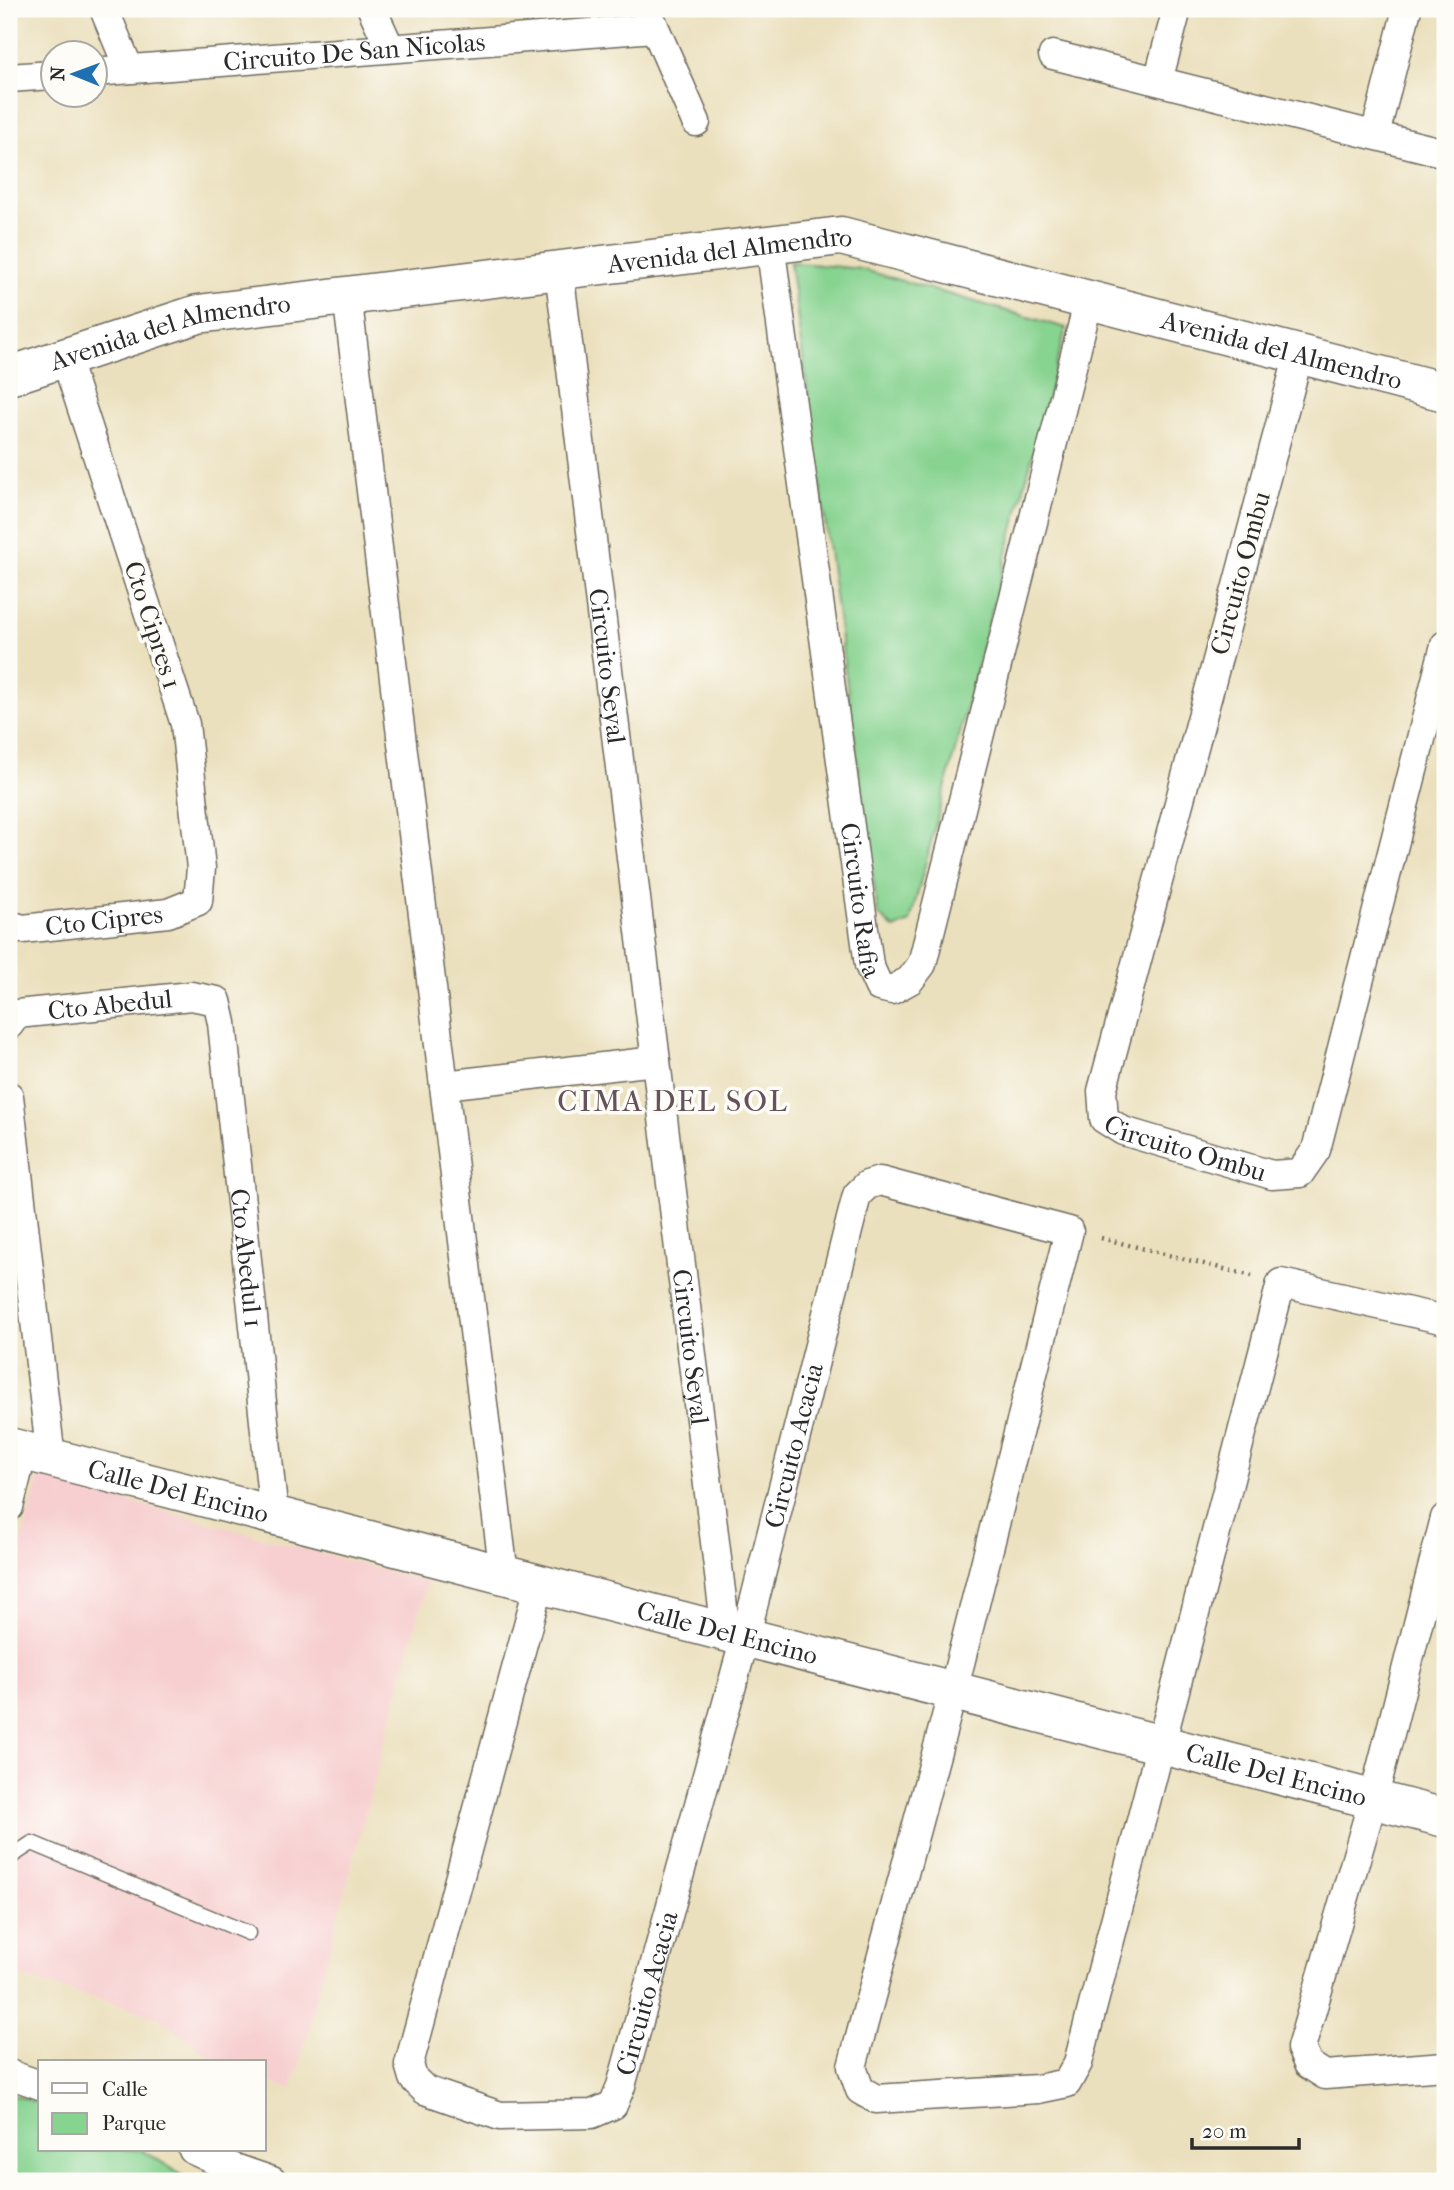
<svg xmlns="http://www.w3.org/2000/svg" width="1454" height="2190" font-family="'IM FELL French Canon',serif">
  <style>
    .built { fill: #f7cfd0 }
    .green { fill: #87d390; stroke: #597f5e; stroke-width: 2 }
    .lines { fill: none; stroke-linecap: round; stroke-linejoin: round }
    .lane-casing { stroke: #6e6a5e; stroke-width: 17 }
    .street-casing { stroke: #6e6a5e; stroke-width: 31 }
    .secondary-casing { stroke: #6e6a5e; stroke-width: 41 }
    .path { stroke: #6e6a5e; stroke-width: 4.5; stroke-dasharray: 2 5; stroke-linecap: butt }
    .lane { stroke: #fff; stroke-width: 14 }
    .street { stroke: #fff; stroke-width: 28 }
    .secondary { stroke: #fff; stroke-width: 38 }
    .labels { text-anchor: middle; stroke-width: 7; stroke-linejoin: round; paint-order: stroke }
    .street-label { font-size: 26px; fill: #2b2b2b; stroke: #fdfcf7 }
    .quarter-label { font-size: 30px; letter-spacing: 2px; fill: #66525b; stroke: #fdfcf7 }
  </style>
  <rect width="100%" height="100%" fill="#fdfcf7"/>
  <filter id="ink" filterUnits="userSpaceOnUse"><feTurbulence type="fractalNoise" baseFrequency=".0143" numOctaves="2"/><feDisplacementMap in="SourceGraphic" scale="14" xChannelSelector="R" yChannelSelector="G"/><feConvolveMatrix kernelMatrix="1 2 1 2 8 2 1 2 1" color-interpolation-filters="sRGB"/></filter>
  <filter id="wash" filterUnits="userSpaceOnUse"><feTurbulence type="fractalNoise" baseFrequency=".00686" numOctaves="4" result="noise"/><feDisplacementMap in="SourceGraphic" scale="28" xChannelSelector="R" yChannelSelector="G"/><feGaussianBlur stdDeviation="1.57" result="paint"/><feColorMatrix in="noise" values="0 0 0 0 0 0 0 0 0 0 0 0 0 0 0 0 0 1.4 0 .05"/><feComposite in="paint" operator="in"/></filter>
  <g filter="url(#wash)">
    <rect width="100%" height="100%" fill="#ebe0bd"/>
    <polygon class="built" points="39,1477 427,1582 292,2089 264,2081 264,2062 217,2062 158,2017 9,1973 9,1587"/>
    <g class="green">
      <polygon points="790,262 861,269 1066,328 910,922 894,929 878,914"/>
      <polygon points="9,2093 40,2104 40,2150 142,2150 187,2178 196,2181 9,2181"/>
    </g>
  </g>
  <g filter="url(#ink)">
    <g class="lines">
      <defs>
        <polyline id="lane" points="9,1858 32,1843 248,1933"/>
        <g id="street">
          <polyline points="104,9 129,69"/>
          <polyline points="372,9 390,48"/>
          <polyline points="648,12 696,122"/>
          <polyline points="1053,55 1445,153"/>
          <path id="s1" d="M94,72L654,28"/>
          <polyline points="9,78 52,75"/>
          <polyline points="1158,81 1177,9"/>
          <polyline points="1375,135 1407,9"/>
          <path id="s2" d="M770,244L869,965L879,987L892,990L910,980L922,964L1089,299"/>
          <path id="s3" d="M559,270L726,1632"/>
          <polyline points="347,295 504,1575"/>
          <path id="s4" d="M1299,354L1102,1091L1104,1119L1123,1131L1272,1175L1300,1173L1316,1150L1445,645"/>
          <path id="s5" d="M9,925L23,929L168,913L198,901L201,868L185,724L65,357"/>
          <path id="s6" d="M9,1025L17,1014L191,996L217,1001L222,1023L274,1516"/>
          <polyline points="444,1085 656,1061"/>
          <polyline points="9,1096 51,1459"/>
          <polyline points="9,1507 23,1451"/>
          <polyline points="1445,1518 1373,1800 1301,2048 1308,2064 1325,2075 1445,2066"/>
          <path id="s7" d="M539,1584L409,2064L413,2078L425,2090L500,2116L592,2114L613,2105L621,2086L745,1638L857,1195L867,1185L880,1181L1069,1231L953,1691L852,2067L860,2090L876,2099L1038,2089L1067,2083L1078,2063L1281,1283L1445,1320"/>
          <polyline points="9,2074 40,2085"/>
          <polyline points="193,2150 223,2164 272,2181"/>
        </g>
        <g id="secondary">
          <path id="s8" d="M9,376L198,314L841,236L1445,392"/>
          <path id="s9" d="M9,1447L1445,1818"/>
        </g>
      </defs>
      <use href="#lane" class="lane-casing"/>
      <use href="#street" class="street-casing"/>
      <use href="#secondary" class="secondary-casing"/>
      <polyline class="path" points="1101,1238 1252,1276"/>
      <use href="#lane" class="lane"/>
      <use href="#street" class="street"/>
      <use href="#secondary" class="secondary"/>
    </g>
  </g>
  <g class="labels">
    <g class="street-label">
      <text dy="9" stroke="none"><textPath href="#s1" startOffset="261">Circuito De San Nicolas</textPath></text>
      <text dy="9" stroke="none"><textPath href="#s8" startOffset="735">Avenida del Almendro</textPath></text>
      <text dy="9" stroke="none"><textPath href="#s8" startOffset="168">Avenida del Almendro</textPath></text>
      <text dy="9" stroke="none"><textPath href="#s8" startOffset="1302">Avenida del Almendro</textPath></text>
      <text transform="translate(1240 573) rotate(-75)" y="9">Circuito Ombu</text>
      <text transform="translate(153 625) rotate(72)" y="9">Cto Cipres 1</text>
      <text dy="9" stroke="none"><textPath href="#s3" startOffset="399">Circuito Seyal</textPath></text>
      <text dy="9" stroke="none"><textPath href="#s2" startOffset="662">Circuito Rafia</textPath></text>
      <text dy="9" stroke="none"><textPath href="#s5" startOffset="96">Cto Cipres</textPath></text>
      <text dy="9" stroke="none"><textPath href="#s6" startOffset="107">Cto Abedul</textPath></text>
      <text dy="9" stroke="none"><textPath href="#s4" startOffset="878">Circuito Ombu</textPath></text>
      <text dy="9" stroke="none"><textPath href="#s6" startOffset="474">Cto Abedul 1</textPath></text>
      <text dy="9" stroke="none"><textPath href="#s3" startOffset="1085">Circuito Seyal</textPath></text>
      <text dy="9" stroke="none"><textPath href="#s7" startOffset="1407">Circuito Acacia</textPath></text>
      <text dy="9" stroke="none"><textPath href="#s9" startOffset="175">Calle Del Encino</textPath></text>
      <text dy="9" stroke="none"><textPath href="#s9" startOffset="742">Calle Del Encino</textPath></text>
      <text dy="9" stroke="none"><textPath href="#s9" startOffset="1309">Calle Del Encino</textPath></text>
      <text dy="9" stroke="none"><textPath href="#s7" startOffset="840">Circuito Acacia</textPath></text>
    </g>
    <g class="quarter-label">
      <text x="673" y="1111">CIMA DEL SOL</text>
    </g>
  </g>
  <rect width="1454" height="2190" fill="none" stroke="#fdfcf7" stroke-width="35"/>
  <rect x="38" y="2060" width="228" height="91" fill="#fdfcf7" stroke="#a9a8a5" stroke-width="2"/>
  <rect x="52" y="2083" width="35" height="10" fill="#ffffff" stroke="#a9a8a5" stroke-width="2"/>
  <text x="102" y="2096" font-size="21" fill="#2b2b2b">Calle</text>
  <rect x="52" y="2113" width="35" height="21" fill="#87d390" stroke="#a9a8a5" stroke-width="2"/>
  <text x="102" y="2130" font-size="21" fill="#2b2b2b">Parque</text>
  <g transform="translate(74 74) rotate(271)"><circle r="33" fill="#fdfcf7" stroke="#a9a8a5" stroke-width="2"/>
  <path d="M0-5L12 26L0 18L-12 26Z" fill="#1f6fb2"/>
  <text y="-10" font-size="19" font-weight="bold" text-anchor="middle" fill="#2b2b2b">N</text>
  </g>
  <path d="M1192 2138v10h107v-10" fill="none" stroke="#2b2b2b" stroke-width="3.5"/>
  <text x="1202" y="2138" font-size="21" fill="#2b2b2b" stroke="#fdfcf7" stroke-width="5" paint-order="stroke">20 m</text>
</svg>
